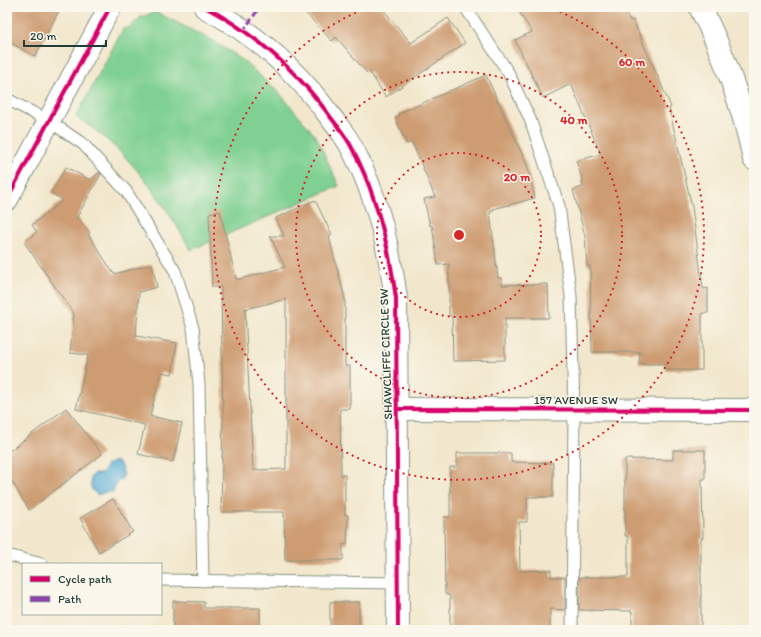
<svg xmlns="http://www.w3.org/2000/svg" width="761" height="637" font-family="Itim,sans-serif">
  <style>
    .green { fill: #7fd092; stroke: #4f8663 }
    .water { fill: #5aadd6; stroke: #3c7585 }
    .building { fill: #cd9c72; fill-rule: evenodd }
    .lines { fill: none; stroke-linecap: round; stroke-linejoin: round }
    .service-casing { stroke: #889280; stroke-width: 13 }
    .minor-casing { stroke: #889280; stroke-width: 24 }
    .service { stroke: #fff; stroke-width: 11 }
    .minor { stroke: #fff; stroke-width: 22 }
    .quiet { stroke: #8e44ad; stroke-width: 3; stroke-dasharray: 6 3; stroke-linecap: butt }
    .cycleway-casing { stroke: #fbf7ec; stroke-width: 6 }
    .cycleway { stroke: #d6006c; stroke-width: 4 }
    .ring { fill: none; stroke: #d62828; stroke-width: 2; stroke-dasharray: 2 4 }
    .labels { text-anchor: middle; stroke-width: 3; stroke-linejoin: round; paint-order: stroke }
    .street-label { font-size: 12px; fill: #1f3d34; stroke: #fbf7ec }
    .centre { fill: #d62828; stroke: #fbf7ec; stroke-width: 2 }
    .ring-label { font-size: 12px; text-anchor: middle; font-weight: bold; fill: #d62828; stroke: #fbf7ec; stroke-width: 3; stroke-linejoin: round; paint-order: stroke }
  </style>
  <rect width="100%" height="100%" fill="#fbf7ec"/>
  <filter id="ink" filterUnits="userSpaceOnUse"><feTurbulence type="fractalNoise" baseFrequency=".025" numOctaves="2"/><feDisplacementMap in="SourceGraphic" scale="8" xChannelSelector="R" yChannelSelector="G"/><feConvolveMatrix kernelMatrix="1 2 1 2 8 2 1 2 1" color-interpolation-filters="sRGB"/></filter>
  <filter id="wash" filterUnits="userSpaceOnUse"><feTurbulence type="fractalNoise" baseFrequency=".012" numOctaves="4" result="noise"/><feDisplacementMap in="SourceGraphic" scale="16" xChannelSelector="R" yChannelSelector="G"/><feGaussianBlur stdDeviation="0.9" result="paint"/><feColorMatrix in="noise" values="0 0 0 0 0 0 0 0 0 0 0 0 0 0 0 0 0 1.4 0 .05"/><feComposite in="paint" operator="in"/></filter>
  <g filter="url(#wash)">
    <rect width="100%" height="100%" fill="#f2e7cc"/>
    <path class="green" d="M156,12L213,41L244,61L283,97L317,138L339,186L191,250C162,199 127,148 76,117L123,29L129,28L141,17Z"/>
    <path class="water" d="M115,461L120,464L124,474L122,479L117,482L113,492H106L98,495C90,491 90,484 91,477L93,474H101L107,465Z"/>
    <g id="blocks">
      <g class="building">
        <polygon points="7,7 61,7 35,56 7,41"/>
        <polygon points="300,7 381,7 411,43 448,18 465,43 386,97 369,71 367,73 336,37 332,41"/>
        <polygon points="516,7 623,7 630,21 633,20 671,107 669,108 692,207 703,289 708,288 708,313 702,313 702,370 665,370 665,364 639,364 640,352 592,352 590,266 587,266 585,236 573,190 583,187 582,181 583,181 576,161 601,154 571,84 543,98 515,40 532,32"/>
        <polygon points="486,75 527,165 535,198 493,209 493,211 490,212 498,278 502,278 502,285 548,284 549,318 505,318 505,360 453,361 452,316 449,316 449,264 438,265 432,225 430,226 424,199 435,197 412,142 407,144 395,118 399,116 398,114"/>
        <polygon points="66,167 90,180 100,172 101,174 77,217 90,233 88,234 114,274 152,264 157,287 139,292 136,336 177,343 172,374 161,372 150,416 182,423 173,462 138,454 145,425 76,409 88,355 70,353 74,314 24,242 37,232 32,225 63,200 51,193"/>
        <path d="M315,200L332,235L329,237L345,299V366H350V409H340L341,475H345V515H348L347,545L343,544V560H285L284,512H221L223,416L221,287H212L209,213L220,211L236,279H240L285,267L270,236H284L276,218ZM286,299V469L253,470L245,309Z"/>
        <polygon points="66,408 102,454 29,510 7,473 7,453"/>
        <polygon points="673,450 705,450 705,479 702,479 703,538 701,538 701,630 632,630 632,611 579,610 579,577 628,577 628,536 625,536 625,459 673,460"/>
        <polygon points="457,453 511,453 511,462 553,463 553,497 527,497 527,522 519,522 520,571 551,570 551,577 565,577 565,610 550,609 550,630 450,630 450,596 445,594 444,517 450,517 450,467 457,467"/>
        <polygon points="113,499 133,532 99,552 80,518"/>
        <polygon points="173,601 204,602 204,608 260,608 260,630 173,630"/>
        <rect x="330" y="602" width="29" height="28"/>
      </g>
    </g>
  </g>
  <g filter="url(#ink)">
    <use href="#blocks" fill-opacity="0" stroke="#889280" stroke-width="1"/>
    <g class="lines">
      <defs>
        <g id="service">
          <polyline points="465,7 508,72 530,119 559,206 571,296 574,410 572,630"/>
          <polyline points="7,99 49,121 83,144 126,191 175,271 193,328 199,384 203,581"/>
          <polyline points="7,555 42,564"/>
          <polyline points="161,580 398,583"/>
        </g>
        <g id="minor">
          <path d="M205,7C256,34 295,69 329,115C337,126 346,136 352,148C377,195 389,246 396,298L398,630"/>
          <path d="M700,7C723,51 744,110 754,159"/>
          <polyline points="7,199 110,7"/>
          <polyline points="398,409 754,410"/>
        </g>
      </defs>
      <use href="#service" class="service-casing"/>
      <use href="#minor" class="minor-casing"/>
      <use href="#service" class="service"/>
      <use href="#minor" class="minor"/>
      <polyline class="quiet" points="243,31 260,7"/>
      <defs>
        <g id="cycleway">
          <path d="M205,7C256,34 295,69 329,115C337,126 346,136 352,148C377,195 389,246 396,298L398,630"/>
          <polyline points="7,199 110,7"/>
          <polyline points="398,409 754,410"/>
        </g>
      </defs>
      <use href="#cycleway" class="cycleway-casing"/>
      <use href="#cycleway" class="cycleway"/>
    </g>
  </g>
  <g class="ring">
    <circle cx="459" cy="235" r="82"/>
    <circle cx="459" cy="235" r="163"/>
    <path d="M549 7A245 245 0 1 1 369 7"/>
  </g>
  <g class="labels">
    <g class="street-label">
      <text transform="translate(386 354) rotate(-92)" y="4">SHAWCLIFFE CIRCLE SW</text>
      <text x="576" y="404">157 AVENUE SW</text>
    </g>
  </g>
  <circle cx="459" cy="235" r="6" class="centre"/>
  <g class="ring-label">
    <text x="632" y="66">60 m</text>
    <text x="574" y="124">40 m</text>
    <text x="517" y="181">20 m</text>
  </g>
  <rect width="761" height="637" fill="none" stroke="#fbf7ec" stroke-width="24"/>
  <rect x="22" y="563" width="140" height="52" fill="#fbf7ec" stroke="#a3ada2"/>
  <rect x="30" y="576" width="20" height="6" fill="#d6006c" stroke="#a3ada2"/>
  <text x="58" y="583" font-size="12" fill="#1f3d34">Cycle path</text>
  <rect x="30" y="596" width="20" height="6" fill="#8e44ad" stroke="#a3ada2"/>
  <text x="58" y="603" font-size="12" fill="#1f3d34">Path</text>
  <path d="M24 40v6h82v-6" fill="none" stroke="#1f3d34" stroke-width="2"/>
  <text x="30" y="40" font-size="12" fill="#1f3d34" stroke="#fbf7ec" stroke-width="3" paint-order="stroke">20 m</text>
</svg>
